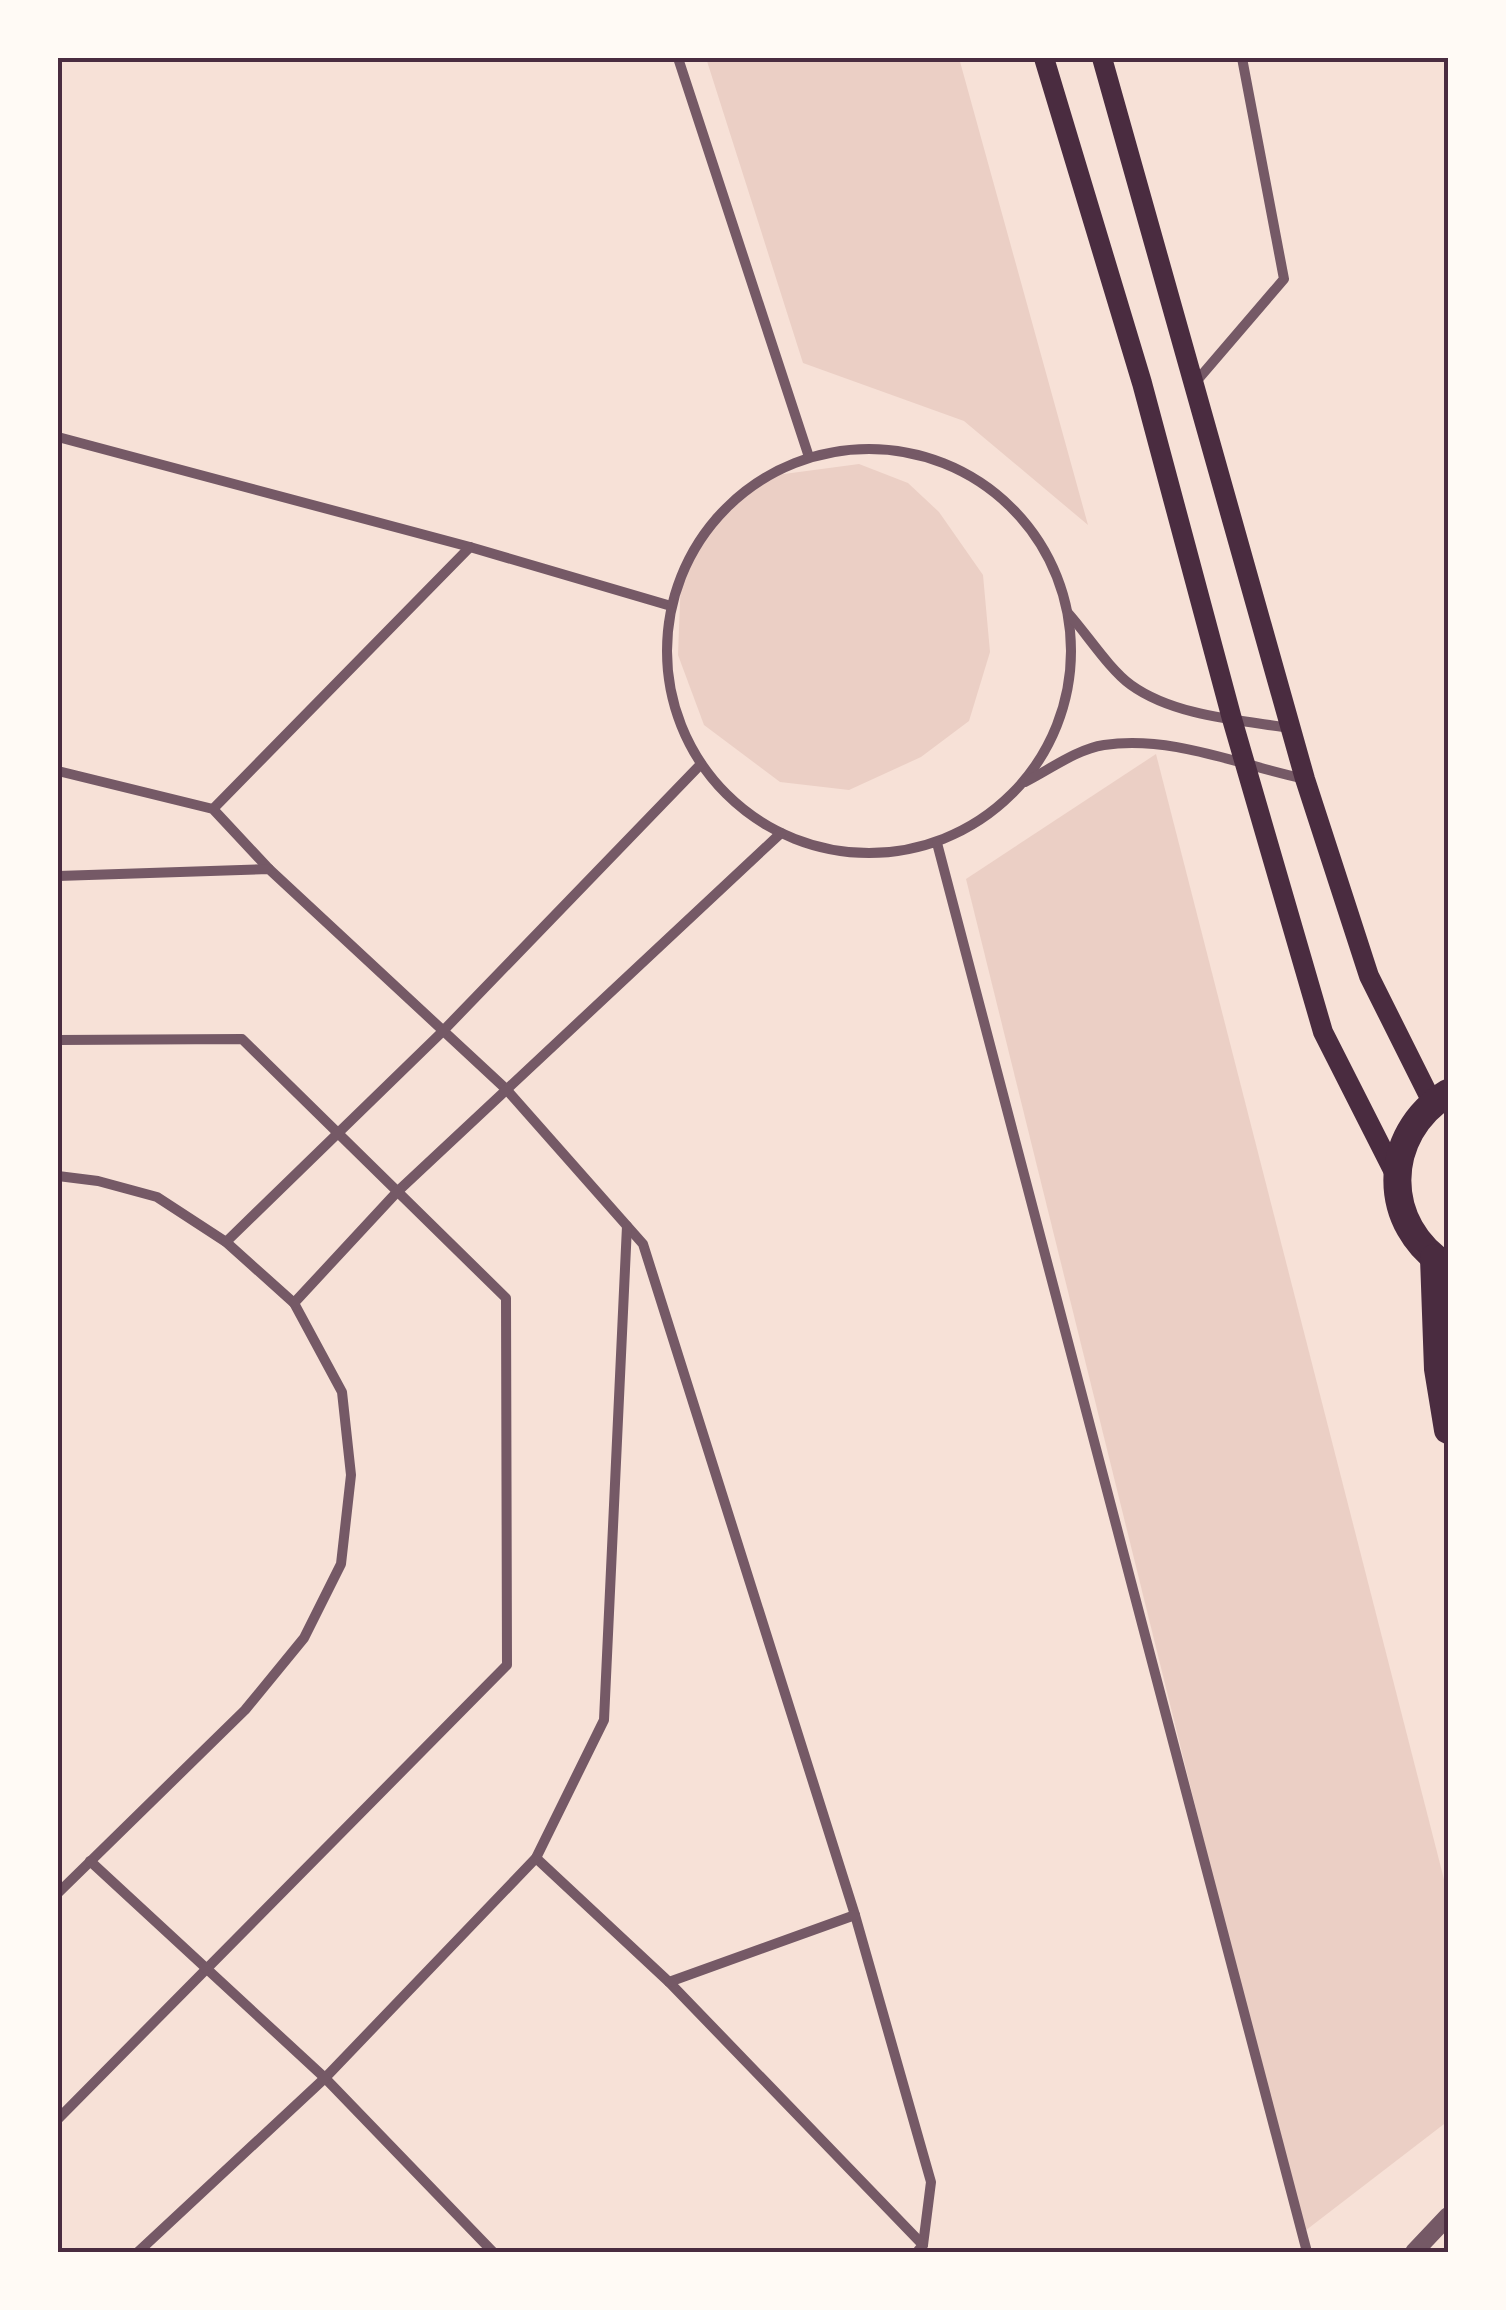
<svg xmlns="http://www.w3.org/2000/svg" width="1506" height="2310" font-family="'Varela Round',sans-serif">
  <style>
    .green { fill: #ebcfc5 }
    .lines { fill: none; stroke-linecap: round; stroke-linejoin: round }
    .minor { stroke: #755966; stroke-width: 10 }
    .tertiary { stroke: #755966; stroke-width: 18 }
    .secondary { stroke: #4a2c40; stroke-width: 20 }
    .trunk { stroke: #4a2c40; stroke-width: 28 }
    .neatline { fill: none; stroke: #4a2c40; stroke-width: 4 }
  </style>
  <rect width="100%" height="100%" fill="#f7e1d7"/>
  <g class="green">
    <polygon points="706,58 959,58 1088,525 964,421 803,363"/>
    <polygon points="859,464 908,483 939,512 983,575 990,652 969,721 921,757 849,790 780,782 704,725 678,655 681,577 713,514 769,476"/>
    <polygon points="1156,754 1448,1895 1448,2121 1301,2234 966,879"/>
  </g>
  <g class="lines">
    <g class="minor">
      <polyline points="678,58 809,457"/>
      <polyline points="1194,384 1284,279 1242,58"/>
      <polyline points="58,437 470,547 671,606"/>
      <circle cx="869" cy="651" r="202"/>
      <path d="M1068,613C1087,634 1109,669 1131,685C1174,716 1239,720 1290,728"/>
      <polyline points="58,771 213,809 269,869"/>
      <path d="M1025,782C1049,770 1077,749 1104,745C1172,735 1239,765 1305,779"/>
      <polyline points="213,809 470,547"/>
      <polyline points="937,843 1307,2252"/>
      <polyline points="58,876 269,869 506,1089 643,1244 855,1915 931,2182 923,2245 917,2252"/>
      <polyline points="58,1040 242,1039 506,1298 507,1665 58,2119"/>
      <polyline points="58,1176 98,1181 157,1197 226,1242 294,1303 342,1392 351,1475 341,1564 304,1638 245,1710 58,1893"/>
      <polyline points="226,1242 442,1032 701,764"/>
      <polyline points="294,1303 397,1192 781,833"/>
      <polyline points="536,1858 669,1982 923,2245"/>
      <polyline points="90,1861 325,2078 493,2252"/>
      <polyline points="669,1982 855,1915"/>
      <polyline points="138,2252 325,2078 536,1858 604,1720 627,1226"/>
    </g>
    <polyline class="tertiary" points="1414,2252 1448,2216"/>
    <g class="secondary">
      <polyline points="1044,58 1142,383 1232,719 1323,1032 1397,1178"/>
      <polyline points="1102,58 1305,779 1369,976 1432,1102"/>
    </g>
    <g class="trunk">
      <path d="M1448,1093C1381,1134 1380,1226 1448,1267"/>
      <polyline points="1434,1258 1438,1369 1448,1430"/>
    </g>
  </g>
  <rect width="1506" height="2310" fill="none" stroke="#fffaf5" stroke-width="120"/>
  <rect x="60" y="60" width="1386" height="2190" class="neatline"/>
</svg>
